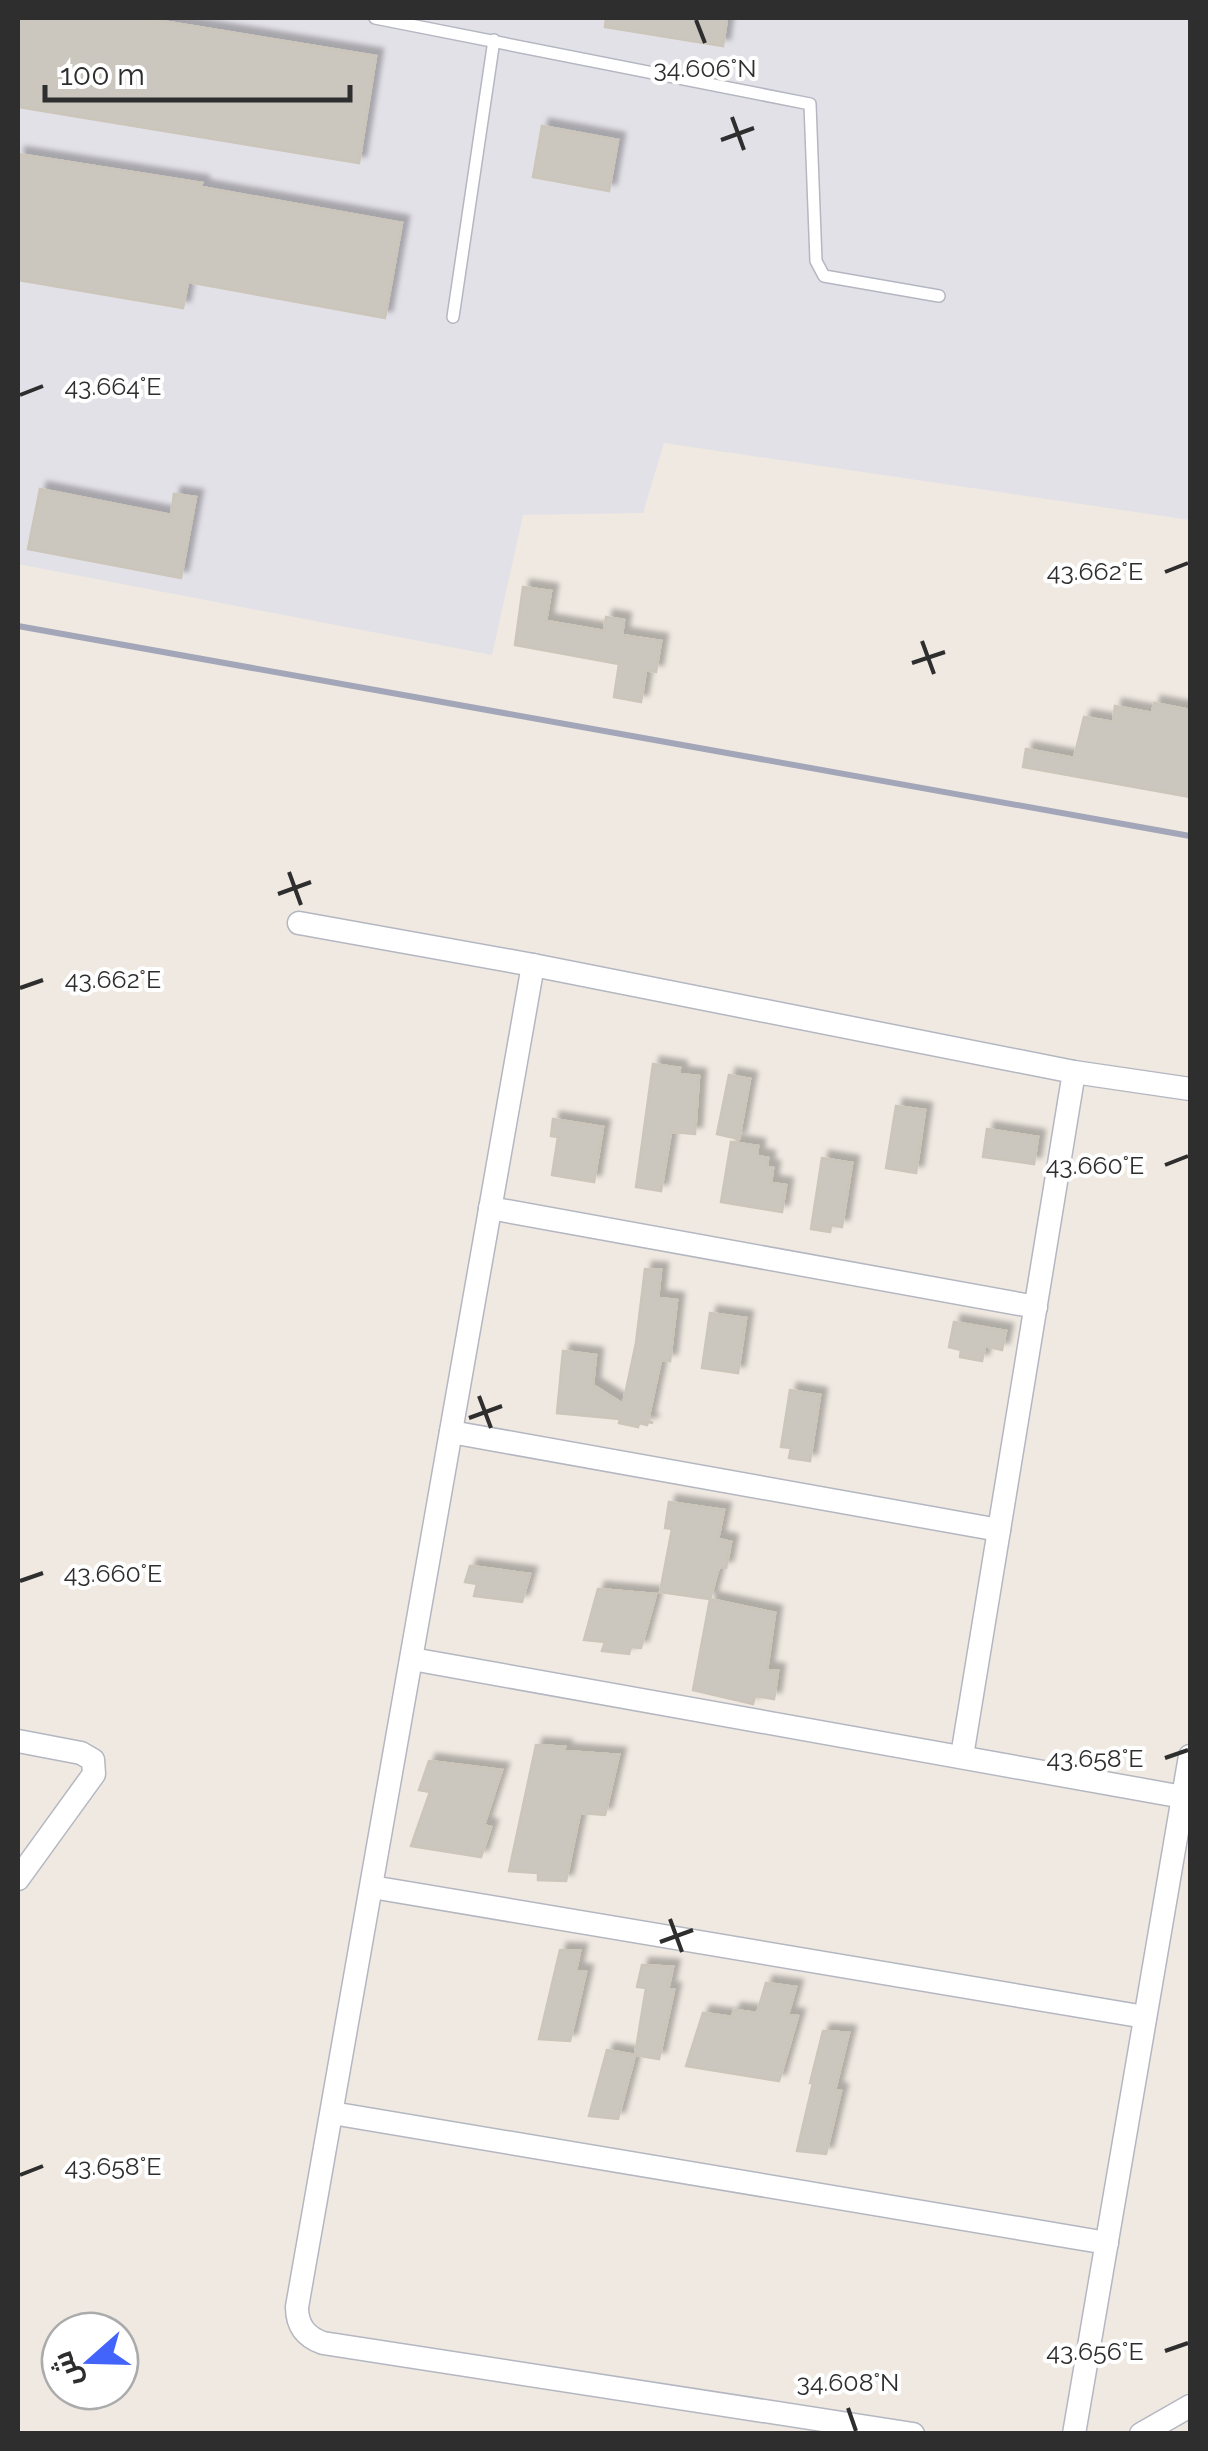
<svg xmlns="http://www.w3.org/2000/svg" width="1208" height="2451" font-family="Raleway,Cairo,sans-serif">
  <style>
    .industrial { fill: #e3e1e8 }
    .building { fill: #cbc7bf; stroke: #cbc5ba; stroke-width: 2.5; filter: url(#shadow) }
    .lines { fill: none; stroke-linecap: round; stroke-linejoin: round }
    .service-casing { stroke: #b4b7c1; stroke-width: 14 }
    .minor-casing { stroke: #b4b7c1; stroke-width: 25 }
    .service { stroke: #fff; stroke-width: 11 }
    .minor { stroke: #fff; stroke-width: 22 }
    .rail { stroke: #a3a6b8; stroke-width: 6 }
    .ticks { fill: none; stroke: #2e2e2e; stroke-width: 4 }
    .ticks-label { font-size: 25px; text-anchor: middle; fill: #2e2e2e; stroke: #fff; stroke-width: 8; stroke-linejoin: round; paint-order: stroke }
  </style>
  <defs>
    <filter id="shadow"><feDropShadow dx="7" dy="-7" stdDeviation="2.5" flood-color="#0004"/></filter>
  </defs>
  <rect width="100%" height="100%" fill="#efe9e1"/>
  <polygon class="industrial" points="18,18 1190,18 1190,520 664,443 643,513 523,515 492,655 18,564"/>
  <g class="building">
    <polygon points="18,18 143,18 376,56 359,163 18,107"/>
    <polygon points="606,18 727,18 723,46 605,27"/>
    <polygon points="542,126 618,140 609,191 533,177"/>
    <polygon points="18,154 202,183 201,187 402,223 385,318 188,282 183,308 18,280"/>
    <polygon points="40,489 171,515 174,494 196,497 181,578 28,549"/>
    <polygon points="523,587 551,591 546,621 604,631 606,617 624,620 622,635 661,641 656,672 646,670 641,702 614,697 619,664 515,645"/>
    <polygon points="1154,703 1190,710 1190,797 1023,767 1026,749 1074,758 1084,717 1113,722 1115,706 1152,713"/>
    <polygon points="653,1064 680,1068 679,1074 699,1076 695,1134 671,1132 661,1191 636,1187"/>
    <polygon points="729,1075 750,1079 739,1139 717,1134"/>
    <polygon points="896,1106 925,1110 916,1173 886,1168"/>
    <polygon points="553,1119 603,1127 594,1182 552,1175 558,1137 551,1136"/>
    <polygon points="987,1129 1038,1137 1034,1164 983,1157"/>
    <polygon points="731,1142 758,1146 757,1156 768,1158 767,1167 773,1168 771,1183 786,1185 782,1212 721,1202"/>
    <polygon points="822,1158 852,1163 842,1227 831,1225 830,1232 811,1229"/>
    <polygon points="645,1269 661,1270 658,1298 677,1300 670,1361 661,1360 648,1420 653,1423 648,1422 647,1425 639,1423 638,1427 619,1423 620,1419 557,1413 563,1351 596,1355 593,1385 623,1404 636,1343"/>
    <polygon points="710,1313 746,1318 738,1373 702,1368"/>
    <polygon points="954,1322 1006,1331 1002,1350 985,1346 982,1361 960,1357 961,1350 949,1347"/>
    <polygon points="790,1390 820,1395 810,1461 789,1458 791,1448 781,1447"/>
    <polygon points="669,1502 724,1510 718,1539 731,1542 726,1568 719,1567 710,1599 660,1592 672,1529 665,1528"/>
    <polygon points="470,1566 530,1574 522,1602 474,1596 477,1584 465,1582"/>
    <polygon points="598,1589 656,1594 641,1648 631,1647 629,1654 602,1651 605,1642 584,1640"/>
    <polygon points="710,1599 775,1613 767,1670 778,1671 774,1699 755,1696 753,1704 693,1690"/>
    <polygon points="536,1745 565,1747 564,1751 619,1755 605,1815 580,1813 566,1881 538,1880 538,1873 509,1871"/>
    <polygon points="429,1761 502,1770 484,1825 491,1827 481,1857 411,1846 430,1792 419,1790"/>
    <polygon points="560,1950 580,1951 576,1971 586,1972 570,2041 539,2039"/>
    <polygon points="642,1965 673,1967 668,1990 674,1990 659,2059 635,2055 646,1988 637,1987"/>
    <polygon points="766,1983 796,1987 788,2015 798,2016 779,2081 686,2066 703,2013 732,2017 734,2010 757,2013"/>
    <polygon points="823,2031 849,2033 835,2090 841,2091 826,2154 797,2151 813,2083 810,2083"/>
    <polygon points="607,2050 635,2055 618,2119 589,2116"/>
  </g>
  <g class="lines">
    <defs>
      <g id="service">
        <polyline points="375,18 810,104 816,261 824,276 939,296"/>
        <polyline points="453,317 494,40"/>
      </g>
      <g id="minor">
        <polyline points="299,923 533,965 1074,1072 1190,1089"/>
        <path d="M533,965L297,2307C297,2326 306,2337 323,2343L913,2434"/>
        <polyline points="490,1208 1036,1307"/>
        <polyline points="451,1432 999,1530"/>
        <polyline points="412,1659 1183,1797"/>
        <polyline points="18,1741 81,1753 93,1760 94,1774 18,1879"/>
        <polyline points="962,1756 1074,1072"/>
        <polyline points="372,1887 1145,2017"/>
        <polyline points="332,2113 1107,2243"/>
        <polyline points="1074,2434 1190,1756"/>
        <polyline points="1141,2434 1190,2406"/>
      </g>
    </defs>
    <use href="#service" class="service-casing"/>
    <use href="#minor" class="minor-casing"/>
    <use href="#service" class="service"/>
    <use href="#minor" class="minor"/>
    <polyline class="rail" points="18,626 1190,836"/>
  </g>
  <path class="ticks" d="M696,20L705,43M732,117L744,150M721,140L754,128M20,395L43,386M1165,572L1188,563M922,641L934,674M912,663L945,652M289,872L301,905M278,894L311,882M20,988L43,980M1165,1165L1188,1156M479,1396L491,1428M469,1418L502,1406M20,1581L43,1573M1165,1758L1188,1750M670,1919L682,1952M660,1942L693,1930M20,2175L43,2166M1165,2351L1188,2343M848,2408L856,2431"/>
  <g class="ticks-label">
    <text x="705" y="77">34.606°N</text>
    <text x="113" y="395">43.664°E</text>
    <text x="1095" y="580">43.662°E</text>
    <text x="113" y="988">43.662°E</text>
    <text x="1095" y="1174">43.660°E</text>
    <text x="113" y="1582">43.660°E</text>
    <text x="1095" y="1767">43.658°E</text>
    <text x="113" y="2175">43.658°E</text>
    <text x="1095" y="2360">43.656°E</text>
    <text x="848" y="2391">34.608°N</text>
  </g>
  <rect width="1208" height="2451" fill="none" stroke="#2e2e2e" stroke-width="40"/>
  <g transform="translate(90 2361) rotate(250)"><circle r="48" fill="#ffffff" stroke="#ababab" stroke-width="2.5"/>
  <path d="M0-8L18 38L0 25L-18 38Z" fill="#4264fb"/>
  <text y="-15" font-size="28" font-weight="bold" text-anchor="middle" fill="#2e2e2e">ش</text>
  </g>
  <path d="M45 85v15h305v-15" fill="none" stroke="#2e2e2e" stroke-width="5"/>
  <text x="60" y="85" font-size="30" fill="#2e2e2e" stroke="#ffffff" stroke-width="8" paint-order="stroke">100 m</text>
</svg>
